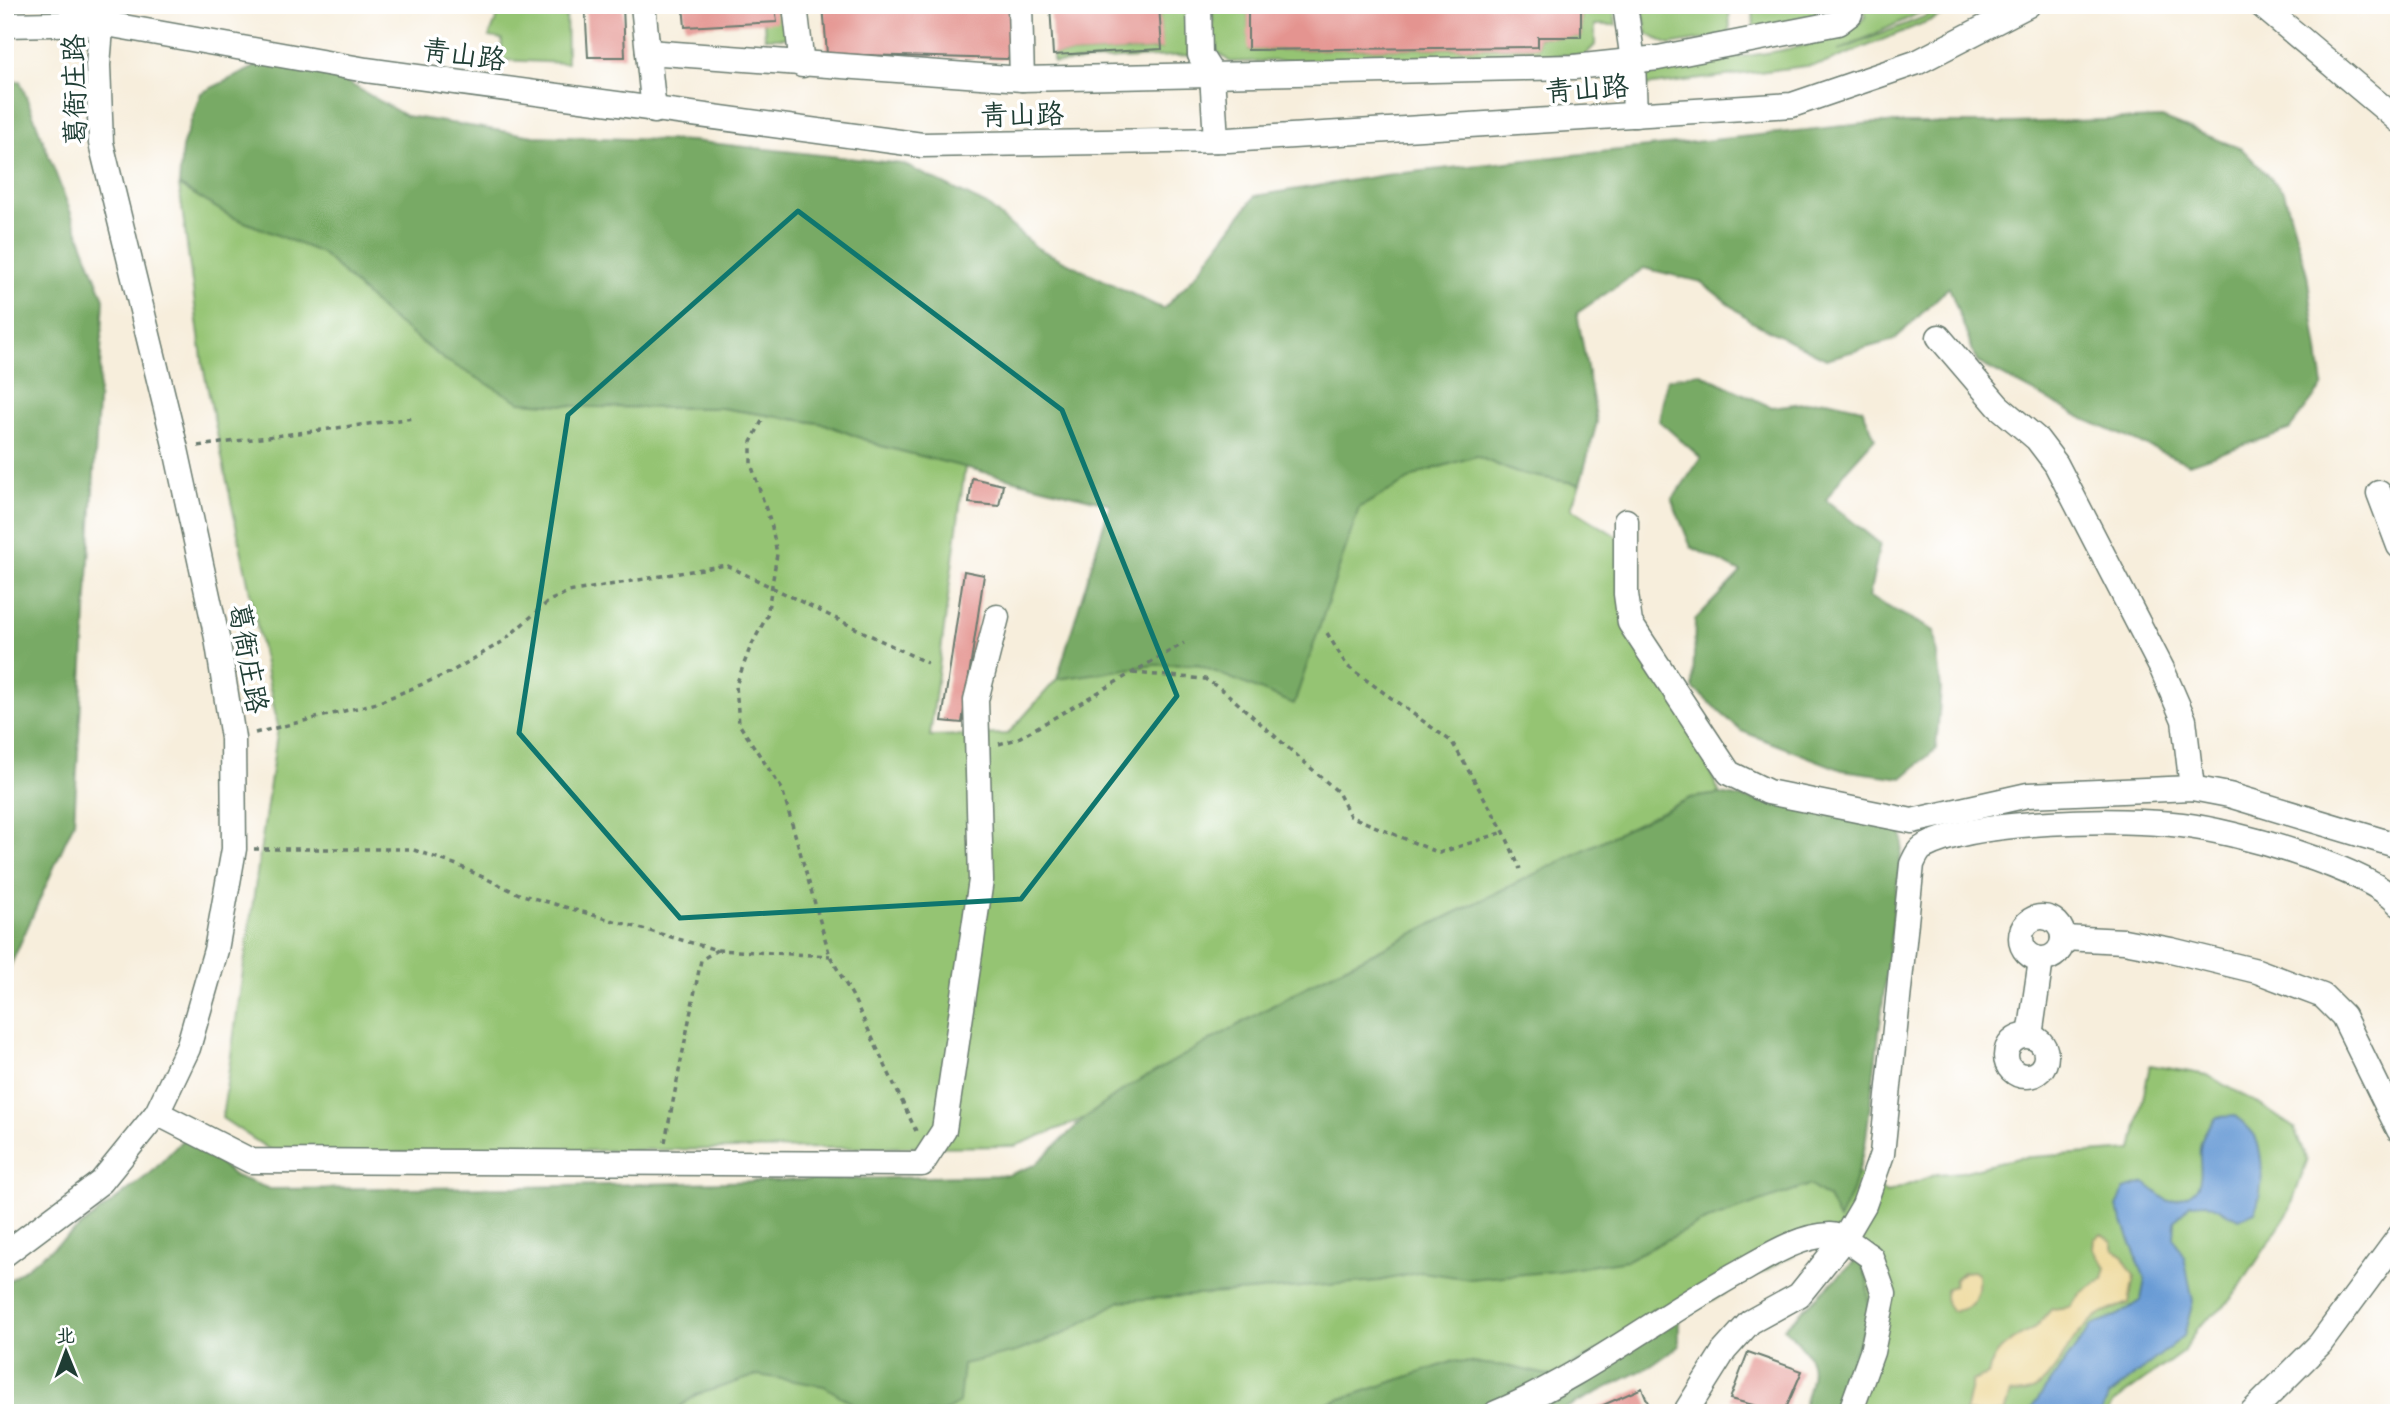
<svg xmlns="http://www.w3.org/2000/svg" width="2404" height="1418" font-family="Caveat,'LXGW WenKai TC',sans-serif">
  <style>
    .green { fill: #95c473; stroke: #5a8054; stroke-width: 2 }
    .forest { fill: #78aa65; stroke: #4c744c; stroke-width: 2 }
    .sand { fill: #eeda9e; stroke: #868c69; stroke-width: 2 }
    .water { fill: #6b9cd5; stroke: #456c84; stroke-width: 2 }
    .building { fill: #e49490 }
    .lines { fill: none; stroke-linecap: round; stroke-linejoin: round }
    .minor-casing { stroke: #6b7b6f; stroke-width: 27 }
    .path { stroke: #6b7b6f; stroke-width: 3.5; stroke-dasharray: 5 5; stroke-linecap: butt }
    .minor { stroke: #fff; stroke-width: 24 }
    .marked { fill: none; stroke: #0f766e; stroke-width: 5; stroke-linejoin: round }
    .labels { text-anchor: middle; stroke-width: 7; stroke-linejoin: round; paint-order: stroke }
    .street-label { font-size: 28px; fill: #1f3d34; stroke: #fff }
  </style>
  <rect width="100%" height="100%" fill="#fff"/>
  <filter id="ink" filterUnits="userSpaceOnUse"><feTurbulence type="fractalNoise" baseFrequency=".0143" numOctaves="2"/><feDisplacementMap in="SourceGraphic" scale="14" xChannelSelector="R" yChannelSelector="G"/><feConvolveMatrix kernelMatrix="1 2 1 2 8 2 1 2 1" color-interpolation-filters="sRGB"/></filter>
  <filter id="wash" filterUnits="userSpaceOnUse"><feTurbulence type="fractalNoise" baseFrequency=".00686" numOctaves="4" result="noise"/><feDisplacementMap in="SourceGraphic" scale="28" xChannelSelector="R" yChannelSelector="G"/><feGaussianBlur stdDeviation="1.57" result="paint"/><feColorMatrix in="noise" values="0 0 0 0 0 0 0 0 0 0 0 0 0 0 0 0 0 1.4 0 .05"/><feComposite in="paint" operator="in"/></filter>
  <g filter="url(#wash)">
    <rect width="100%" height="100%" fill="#f7eedc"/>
    <g class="green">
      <polygon points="502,5 566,5 567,63 501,60 502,39 489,37"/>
      <polygon points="775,5 785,5 789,38 765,38 764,22"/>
      <polygon points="1159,5 1188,5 1190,55 1053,63 1053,55 1161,49"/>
      <polygon points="1212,5 1248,5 1249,50 1538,47 1538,37 1581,37 1581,5 1614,5 1616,25 1595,25 1595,45 1585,55 1230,62 1214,49"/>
      <polygon points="1642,5 1729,5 1730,35 1669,45 1647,34"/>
      <polygon points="1753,5 1835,5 1832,12 1754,31"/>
      <path d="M1865,5H1937L1838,51L1954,5H1968L1823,64L1644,86L1647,66C1697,61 1834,54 1865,17Z"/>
      <polygon points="179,185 230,216 322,253 388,316 445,360 591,407 721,408 825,424 881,446 965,467 930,736 1008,734 1057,679 1154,665 1196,664 1294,703 1358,508 1423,472 1476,456 1517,473 1580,484 1571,508 1626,542 1637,610 1720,794 1690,798 1320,979 1126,1088 1085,1118 1015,1146 276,1154 222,1118 278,727 203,366"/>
      <polygon points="2150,1065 2207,1075 2259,1104 2294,1128 2307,1161 2289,1212 2231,1300 2197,1328 2183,1352 2114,1402 2108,1413 1820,1413 1859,1257 1811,1245 1679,1319 1530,1413 627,1413 702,1348 1826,1149 1886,1193 1937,1174 1962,1172 2018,1158 2132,1150"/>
    </g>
    <g class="forest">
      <polygon points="269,60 331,73 406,116 534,136 692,141 903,164 987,205 1037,248 1163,309 1195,276 1255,196 1385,175 1872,123 2014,123 2162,118 2242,149 2284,192 2307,274 2323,386 2289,430 2189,464 2084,419 1977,362 1949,287 1894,340 1826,359 1752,322 1701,282 1644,268 1577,313 1597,422 1580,484 1517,473 1476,456 1423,472 1359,508 1294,704 1196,664 1154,665 1057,679 1110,504 881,446 825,424 721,408 591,407 520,402 445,360 388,316 322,253 230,216 179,185 182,147 201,93"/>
      <polygon points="20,81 104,299 74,822 5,978 5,83"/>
      <polygon points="1699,373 1771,407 1827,400 1862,408 1875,438 1846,470 1826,500 1880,544 1869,597 1934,631 1941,689 1936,749 1902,778 1842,770 1741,731 1693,688 1695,620 1741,572 1691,547 1672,500 1701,458 1659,421 1667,379"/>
      <polygon points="1720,794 1901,826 1903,839 1865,1146 1852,1191 1839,1220 1828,1198 1809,1185 1700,1223 1627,1260 1558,1271 1470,1279 1422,1272 1379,1281 1121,1301 1061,1335 1016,1352 963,1364 959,1403 942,1413 868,1413 824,1386 758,1375 696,1395 671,1413 5,1413 5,1284 152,1172 186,1136 235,1176 270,1189 524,1187 1008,1175 1035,1165 1085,1118 1126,1088 1320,979 1690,798"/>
      <path d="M1859,1257L1867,1279L1869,1316L1831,1413H1802C1815,1365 1820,1364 1784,1328Z"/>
      <polygon points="1655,1308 1679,1319 1679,1346 1651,1366 1556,1413 1310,1413 1320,1406 1454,1361 1507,1366 1552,1376 1626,1335"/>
    </g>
    <g class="sand">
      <path d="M2102,1234L2112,1242L2114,1250L2122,1256L2134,1276L2129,1303C2113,1309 2097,1314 2085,1327C2062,1348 2049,1400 2010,1393L2004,1413H1965L1972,1381L1988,1375C1994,1347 2010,1342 2033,1329C2040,1325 2045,1315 2052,1309L2070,1307L2081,1293L2103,1279L2106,1268L2093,1248L2094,1239Z"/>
      <path d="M1973,1271L1978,1275C1980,1296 1974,1310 1952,1311C1945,1303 1943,1297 1947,1288L1954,1286L1955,1279L1963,1272Z"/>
    </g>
    <path class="water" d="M2236,1116C2242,1122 2251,1129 2255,1136C2265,1160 2263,1189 2255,1212L2239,1219L2207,1203L2190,1204L2175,1221L2174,1238L2184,1257L2193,1301L2184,1336L2109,1396L2101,1413H2028L2092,1325L2118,1315L2141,1300L2145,1279L2117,1207L2124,1189L2145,1183L2168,1201C2220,1193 2191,1161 2203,1136C2206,1129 2212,1123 2217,1117Z"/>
    <g id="blocks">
      <g class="building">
        <polygon points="585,5 623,5 625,57 588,57"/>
        <polygon points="683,5 775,5 777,22 685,27"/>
        <polygon points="823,5 1012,5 1014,50 1007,59 827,54"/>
        <polygon points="1050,5 1159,5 1162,49 1053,55"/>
        <polygon points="1248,5 1581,5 1581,37 1538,37 1538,47 1248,50"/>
        <polygon points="972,478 1003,485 999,506 969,503"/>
        <polygon points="964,571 984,575 962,723 942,721"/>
        <polygon points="1748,1352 1802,1371 1784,1413 1730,1399"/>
        <polygon points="1642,1388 1652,1413 1585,1413"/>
      </g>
    </g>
  </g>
  <g filter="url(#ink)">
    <use href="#blocks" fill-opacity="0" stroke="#6b7b6f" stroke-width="2"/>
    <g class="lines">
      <defs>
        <g id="minor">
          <polyline points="643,5 654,111"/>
          <polyline points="795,5 802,65"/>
          <polyline points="1020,5 1022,79"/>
          <polyline points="1199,5 1200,55 1212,74 1216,140"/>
          <polyline points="1625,5 1633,61 1635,115"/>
          <polyline points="2261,5 2399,121"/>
          <polyline points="5,25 101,23 366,70 922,145 1228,140 1792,105 1918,62 2028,5"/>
          <polyline points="648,52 1022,79 1574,67 1658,58 1838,23 1850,14 1852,5"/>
          <polyline points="1939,337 1998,406 2037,439 2056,464 2162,669 2184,720 2192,788"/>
          <polyline points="2379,493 2399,546"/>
          <polyline points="1626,521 1626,594 1630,623 1729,773 1768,792 1912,821 2028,795 2192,788 2229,795 2399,846"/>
          <circle cx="2042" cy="938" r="21"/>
          <polyline points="2063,938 2124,941 2171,950 2257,971 2323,996 2343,1016 2399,1130"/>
          <polyline points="2030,1036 2041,960"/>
          <circle cx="2026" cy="1056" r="20"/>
          <polyline points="157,1113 251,1161 922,1164 944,1130 981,880 976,700 997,617"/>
          <polyline points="5,1254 101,1182 157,1113 188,1048 216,950 234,849 233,738 217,638 176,449 101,143 98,65 103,5"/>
          <path d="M1496,1413C1583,1377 1659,1316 1741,1271C1768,1256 1798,1236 1830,1235C1844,1235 1860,1250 1871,1257L1884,1294L1872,1352L1850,1413"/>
          <path d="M1685,1413L1724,1351L1750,1322L1799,1295L1844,1239L1864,1205L1882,1154L1912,864C1915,858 1918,850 1924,847C1976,819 2122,818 2182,825C2233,831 2366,867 2399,904"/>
          <polyline points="2251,1413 2320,1344 2399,1237"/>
        </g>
      </defs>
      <use href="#minor" class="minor-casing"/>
      <g class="path">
        <polyline points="762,421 751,442 751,464 772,527 777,554 767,616 750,648 736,685 739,724 782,789 830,956 852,995 916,1131"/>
        <polyline points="198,446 414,418"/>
        <polyline points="1327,633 1347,666 1452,742 1504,832 1520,869"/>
        <polyline points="1133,673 1205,679 1224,691 1338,792 1350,816 1439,853 1504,832"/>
        <polyline points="255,733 377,703 449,673 502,642 549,601 568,592 726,565 927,663"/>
        <polyline points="999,744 1017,739 1184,643"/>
        <polyline points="254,849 411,849 457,865 519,894 717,950 830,956"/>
        <polyline points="665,1142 701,960 717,950"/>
      </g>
      <use href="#minor" class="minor"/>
    </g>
  </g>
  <path class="marked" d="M798,211L1062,410L1177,696L1021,899L680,918L519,733L568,415Z"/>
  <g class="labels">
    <g class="street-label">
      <text transform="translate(464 54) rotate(8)" y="10">青山路</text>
      <text transform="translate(1587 88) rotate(-4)" y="10">青山路</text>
      <text transform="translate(74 90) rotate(-91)" y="10">葛衙庄路</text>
      <text transform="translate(1022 114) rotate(-1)" y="10">青山路</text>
      <text transform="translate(249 658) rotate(80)" y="10">葛衙庄路</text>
    </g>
  </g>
  <rect width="2404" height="1418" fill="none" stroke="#fff" stroke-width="28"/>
  <g transform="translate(66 1352) rotate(359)" stroke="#ffffff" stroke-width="5" paint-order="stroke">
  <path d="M0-5L12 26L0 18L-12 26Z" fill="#1f3d34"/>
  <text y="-10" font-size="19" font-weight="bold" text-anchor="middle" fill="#1f3d34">北</text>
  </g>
</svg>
